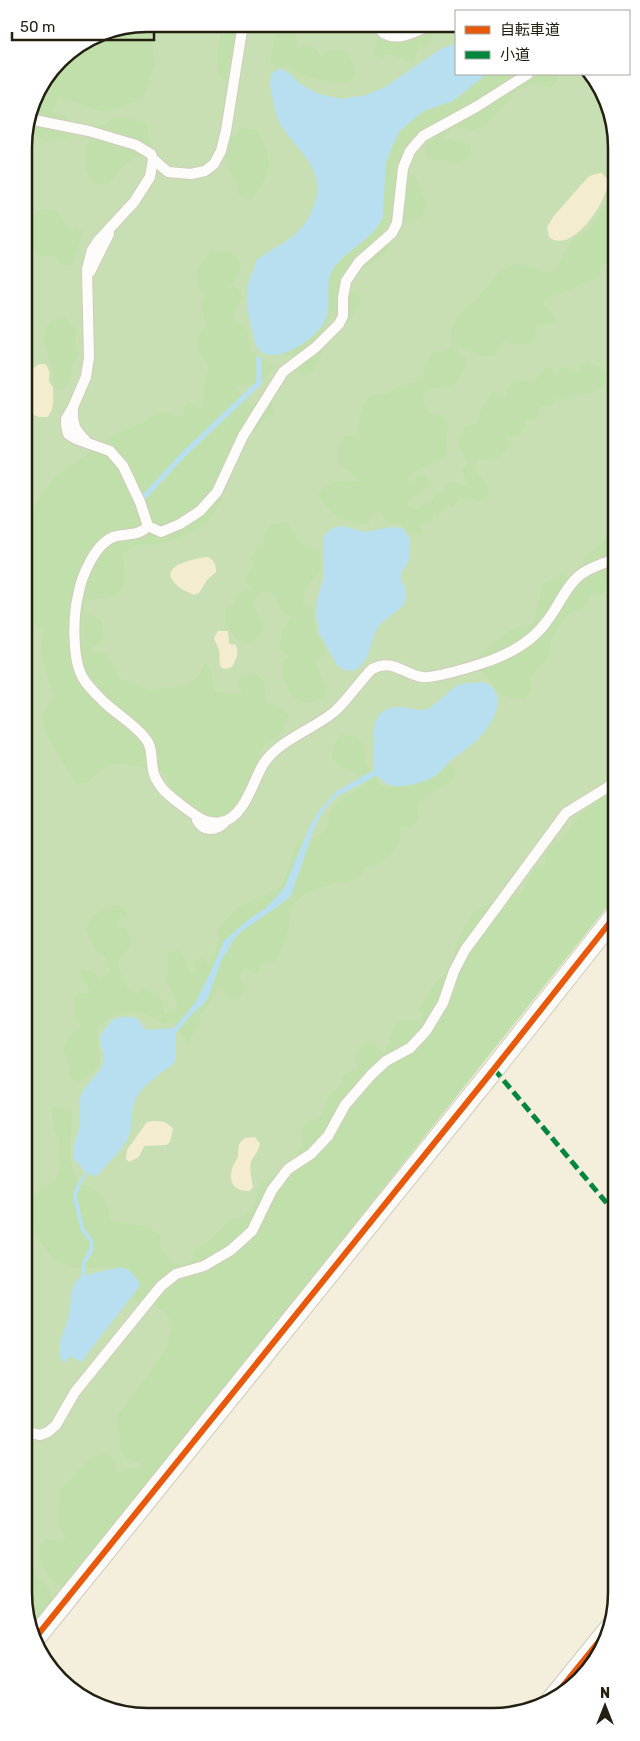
<svg xmlns="http://www.w3.org/2000/svg" width="640" height="1741" font-family="Rubik,'Noto Sans JP',sans-serif">
  <style>
    .green { fill: #c7dfb3 }
    .forest { fill: #c0dfab }
    .sand { fill: #f4eccf }
    .water { fill: #b8dff0 }
    .lines { fill: none; stroke-linecap: round; stroke-linejoin: round }
    .stream { stroke: #b8dff0; stroke-width: 5.5 }
    .lane-casing { stroke: #d0ccbd; stroke-width: 12 }
    .street-casing { stroke: #d0ccbd; stroke-width: 22 }
    .lane { stroke: #fdfcfa; stroke-width: 10 }
    .street { stroke: #fdfcfa; stroke-width: 20 }
    .quiet { stroke: #00873e; stroke-width: 5; stroke-dasharray: 10 5; stroke-linecap: butt }
    .cycleway-casing { stroke: #fff; stroke-width: 9 }
    .cycleway { stroke: #e8590c; stroke-width: 6 }
    .rim { fill: none; stroke: #232012; stroke-width: 2.5 }
  </style>
  <rect width="100%" height="100%" fill="#f4eedc"/>
  <polygon class="green" points="148,24 456,26 456,74 587,74 614,123 615,897 32,1630 26,1618 24,139 37,93 66,55 100,33"/>
  <g class="forest">
    <path d="M148,24L155,63L143,99L105,112L58,98L52,111L56,114L65,115L70,129L69,139L58,138L48,142C39,139 31,137 27,128L37,93L66,55L100,33Z"/>
    <polygon points="222,24 237,24 226,83 219,74 217,58"/>
    <path d="M273,25H285L286,28L295,30L299,51L303,45L309,46L317,50L320,57C329,49 335,50 347,52L353,64L356,76C356,77 350,81 349,81C334,86 294,77 286,62V66L277,67L270,62L276,30Z"/>
    <polygon points="436,26 444,26 430,37 431,40 427,46 421,47 419,44 414,62 389,54 381,58 375,53 377,41 381,37 419,34"/>
    <path d="M476,74H555L558,79L551,88L534,83L519,90L513,93L507,104L495,113L486,125L472,130L457,126L450,128L444,138L471,145L470,157L455,163L434,160L426,156V146L432,136L421,131L405,148L397,175L414,174L426,203L422,217C416,219 409,223 402,224C389,225 390,222 382,234L391,242C386,260 370,263 356,272L348,266L339,293H353L361,298C357,312 343,333 331,339L328,332L336,314L333,312L324,329L313,341L323,349L314,371L305,376C296,369 291,365 294,354L284,356L281,352L315,300L394,127Z"/>
    <path d="M112,118H125L146,123L149,141L153,144L141,156L132,159L121,168L108,184H95C92,179 86,172 85,166C83,152 89,137 95,126L106,125Z"/>
    <path d="M242,128L256,130C262,138 271,158 268,168C266,179 258,191 251,200L239,196L237,182L229,169L224,150L229,139Z"/>
    <path d="M614,190V261L599,267L600,276L544,300L542,305L551,311L556,323L537,324L535,332V342C523,345 515,346 504,340L494,356H480L474,351L458,347V354L466,358V366L455,385L432,389L424,393L423,400L428,414L439,413L447,423L445,456L409,475L410,482H414L417,475L426,476L429,485C421,493 412,496 406,504L410,508L418,509L425,503L431,505L435,494H445L443,485L449,482L469,487L462,471L469,461L461,453L458,442L466,426L478,424L482,408L493,391L501,397L507,399V389L512,383L529,380L533,384L544,368H549L555,374L560,373V368L566,366L570,371L579,374L581,365L589,361L605,371V384L591,393L579,392C572,398 565,400 556,397L553,404L542,406L538,409L539,414L533,420H525L524,429L517,436H505L509,446L498,458L478,460L473,469L488,485V496L480,501L471,498H459L453,509L446,502L443,512L438,515L433,514V522H419L422,535C419,534 415,535 413,534C401,529 406,522 389,523L380,512L371,515L368,524C346,522 327,514 318,493C334,478 340,482 359,481L351,472L338,463L339,445L345,436H353L360,439C359,420 358,412 370,396L387,393L408,383H415L424,378L425,364L431,354L450,348L452,328L459,315L477,299L500,271L515,264L535,268L544,273L557,269L565,251L573,240L591,227Z"/>
    <path d="M44,209L57,211L71,232L75,228L83,230L73,265H61L55,256H39C25,240 25,232 34,213Z"/>
    <path d="M211,251H227L238,258L241,268L233,282L226,287L238,288L242,298L233,315L234,320L246,328L251,351L274,365C265,382 257,386 238,385L234,388L251,404L272,402L273,413L262,422L246,440L218,506L207,523L179,538L163,543L134,546L123,553C123,571 130,591 109,598C103,600 95,598 85,601L84,612L101,620L103,629L100,645L92,647V652L104,653L114,666L119,678L143,687L149,691L169,687L186,686L197,678L206,663C213,673 212,681 215,692L243,695L239,687L241,675L257,674L263,681L267,703L282,708L289,716L281,733L264,745L255,766L246,791L223,819C218,818 211,819 207,817C188,809 170,790 163,772L122,763L107,765L88,782L76,784L45,732L43,713L54,698C47,675 38,654 44,630L36,626L25,624V519L55,477L117,433L143,423L154,415L164,412L174,416H183V408L189,403L202,410L204,400V381L210,367L196,349L200,333L206,325L201,303L207,295L197,286L198,269Z"/>
    <polygon points="65,317 76,330 75,349 79,354 72,365 70,382 62,390 56,388 53,381 54,373 44,344 45,329 52,320"/>
    <path d="M286,522L303,546L319,550L321,571C308,583 305,587 303,604L312,606L316,634L324,646L325,654L315,661L325,687L324,698L307,704L292,697L283,678V660L290,656L280,649L281,635L291,616L283,614L277,602L276,594L262,592L252,601L255,610L262,621L261,636L249,643L236,639L226,623L225,609L235,605L236,594L252,588L246,582L248,572L254,566L251,559L256,550L264,546L265,532L271,525Z"/>
    <polygon points="614,532 614,588 597,595 589,595 588,604 566,616 551,640 547,659 535,670 531,676 531,691 525,699 511,698 501,695 478,667 482,651 511,630 534,624 543,584 561,574 568,576 574,573 587,556"/>
    <path d="M342,734L356,736L364,746L366,764L380,785L391,788L442,759L454,768L452,781L418,802V819L411,828L400,827C403,848 389,856 374,867L363,866L361,875L348,882L333,883L303,894L290,909L289,927L281,950L275,962L261,963L258,974L252,972L245,966L239,977L245,989L238,1000L228,998L223,988L216,991L206,1009L200,1014L198,1024L188,1043L171,1021L163,1024C135,1005 122,1008 97,1027L100,1063L94,1071L78,1084L71,1078L64,1048L69,1034L82,1029C73,1015 72,1007 78,992L88,994L90,989L83,981L81,970H92L100,978L110,973L106,958L98,954L86,930L92,916L116,904L123,906L128,917L119,919L117,927L126,928L131,942L125,954L118,961C121,975 123,988 138,994L142,988L161,998L165,1015L178,1009L167,979V952L179,950L187,962L189,973L197,971L194,961L203,957L209,965L220,939L218,928L238,907L267,894L281,886L291,864L297,842C309,839 325,838 328,823C329,819 329,812 332,808C341,796 356,793 366,783L355,771L341,767L332,758L335,742Z"/>
    <path d="M615,785V897L65,1588C44,1577 40,1568 40,1545L46,1539L63,1542L66,1538L59,1525L60,1490L89,1460L105,1453L116,1459V1474L125,1469L140,1468V1463L126,1459L121,1451L117,1416L149,1374L166,1348L173,1324C163,1307 156,1305 137,1302L119,1283L112,1265L96,1268H74L54,1260L31,1228L29,1205L34,1194L56,1180L60,1168L59,1157L60,1138L53,1129L52,1106L72,1110L70,1159L77,1182C96,1190 108,1193 109,1217L113,1221L145,1226L160,1235C161,1253 164,1257 180,1265L191,1262L193,1258V1251L206,1244L232,1219L243,1217L251,1210L255,1204L258,1188L263,1182L270,1178L298,1170L295,1157L301,1148L302,1128L312,1120L320,1118L329,1095L339,1088L344,1074L358,1069L354,1059L358,1049L368,1042C375,1044 377,1050 384,1053C388,1049 392,1031 395,1024L403,1020L421,1021L423,1015L419,1011L435,983L447,971L453,959L457,941L475,910L495,902L519,897L534,869L545,865L549,842L553,839L559,843L578,817Z"/>
    <path d="M26,1570C43,1579 48,1584 54,1603L32,1630L26,1618Z"/>
  </g>
  <g class="sand">
    <path d="M602,173L608,180C609,199 572,256 549,237L547,227L553,217L588,177L595,174Z"/>
    <path d="M39,364H45C51,371 49,374 49,382L53,387C53,398 55,410 47,417H39L32,414C31,408 32,403 31,397C29,382 24,373 39,364Z"/>
    <path d="M208,557C215,561 216,565 216,572L207,580L199,593L194,595C188,592 178,588 174,582C159,564 199,558 208,557Z"/>
    <path d="M218,631H228L229,643L232,645L235,644C240,652 236,660 232,667C215,674 221,658 219,650C218,646 215,642 214,638Z"/>
    <path d="M152,1121C161,1121 167,1121 173,1129L170,1142L166,1145L144,1146L139,1157L129,1162L126,1159L127,1150L147,1122Z"/>
    <path d="M255,1137L260,1144C258,1153 254,1155 251,1162C249,1169 252,1180 253,1187L250,1191C235,1192 228,1183 232,1169C233,1164 238,1159 238,1155C239,1145 237,1145 245,1138Z"/>
  </g>
  <g class="water">
    <path d="M456,44V74H487L453,101L424,111L400,131L393,145L386,163L383,217C373,241 345,249 332,271C325,282 331,304 327,316C322,335 282,363 263,353C254,348 254,335 251,326C246,304 244,292 253,271C254,268 255,263 257,260C260,257 266,254 270,251C277,246 285,243 292,237C303,229 313,213 316,199C324,169 297,149 282,127C276,118 274,105 272,95C270,86 269,81 272,73L280,69L288,72L299,83L319,94L341,99L366,95L385,87L442,48Z"/>
    <polygon points="342,526 365,532 392,527 402,528 410,538 409,561 401,573 401,581 405,588 406,599 403,606 380,624 374,635 367,658 360,667 352,671 343,670 337,665 319,633 316,615 317,600 324,576 324,536 332,528"/>
    <path d="M484,682C511,694 493,724 478,739C470,747 460,753 451,760C446,764 443,770 438,774C428,782 407,787 394,786C387,785 382,781 378,776H376L336,797L324,810L315,826L292,893L289,898L277,907L242,931L235,938L221,961L208,998L203,1005L192,1014L176,1033V1059L174,1063C160,1075 143,1083 135,1101C131,1110 133,1122 130,1132C125,1149 109,1161 98,1175L94,1176L87,1173L79,1189L77,1196L84,1228L94,1241C93,1244 94,1247 93,1250C90,1261 83,1260 86,1275L121,1267L129,1270L134,1275L140,1283L139,1287L81,1362L70,1356L65,1363C51,1350 65,1333 68,1319C72,1304 68,1286 82,1276V1262L89,1249L90,1242L81,1231L73,1199L74,1190L85,1172L73,1158V1149L79,1129V1103L82,1092L101,1068L104,1062V1055L101,1047L100,1036L110,1022L119,1017H130L138,1019L146,1030L174,1028L195,1003L211,971L224,941L248,920L267,907L284,888L308,830L318,812L337,791L374,770C374,746 365,706 400,707C409,707 419,712 427,709C439,704 448,690 457,686C465,682 475,683 484,682Z"/>
  </g>
  <g class="lines">
    <polyline class="stream" points="144,497 185,453 259,383 259,359"/>
    <defs>
      <g id="lane">
        <path d="M375,25C378,28 382,32 385,34C399,41 415,32 428,26"/>
        <polyline points="29,119 89,131 136,145 151,154 153,159 168,172 191,174 205,171 214,164 221,151 226,131 243,24"/>
        <polyline points="153,159 150,177 134,202 98,241 92,250 87,269 89,357 86,377 73,407 66,419 66,425 68,434 76,439 110,451 123,466 140,502 148,526 161,532 180,524 200,511 217,492 243,436 283,372 316,347 339,324 343,316 343,298 346,281 359,262 392,233 397,223 403,168 410,151 423,136 476,107 528,74"/>
        <polyline points="90,272 109,234"/>
        <path d="M73,410C72,425 76,431 86,441"/>
        <path d="M148,526C139,536 130,533 117,536C96,540 81,577 78,596C73,616 72,660 83,678C88,687 98,696 105,703C118,715 134,724 145,738C154,748 150,762 154,774C155,778 159,784 161,787C167,795 197,818 206,821C210,822 218,823 221,822C245,818 253,780 264,763C281,739 312,730 334,712C347,701 359,682 372,669C394,658 402,674 422,677C434,679 486,663 499,657C518,649 535,638 547,621C559,606 565,587 580,575C590,567 603,564 614,559"/>
        <path d="M197,820C203,832 216,831 224,823"/>
        <polyline points="26,1432 40,1435 48,1432 56,1425 75,1392 161,1286 176,1274 204,1266 231,1250 252,1231 272,1190 288,1169 311,1154 328,1136 345,1105 371,1075 386,1061 410,1048 426,1031 443,1003 454,971 465,950 566,813 608,787 615,780"/>
      </g>
      <g id="street">
        <polyline points="36,1637 494,1069 615,916"/>
        <polyline points="550,1702 610,1628"/>
      </g>
    </defs>
    <use href="#lane" class="lane-casing"/>
    <use href="#street" class="street-casing"/>
    <use href="#lane" class="lane"/>
    <use href="#street" class="street"/>
    <polyline class="quiet" points="494,1069 615,1213"/>
    <defs>
      <g id="cycleway">
        <polyline points="36,1637 494,1069 615,916"/>
        <polyline points="550,1702 610,1628"/>
      </g>
    </defs>
    <use href="#cycleway" class="cycleway-casing"/>
    <use href="#cycleway" class="cycleway"/>
  </g>
  <path d="M0 0H640V1741H0ZM147 32H493A115 115 0 0 1 608 147V1593A115 115 0 0 1 493 1708H147A115 115 0 0 1 32 1593V147A115 115 0 0 1 147 32Z" fill="#fff" fill-rule="evenodd"/>
  <path class="rim" d="M147 32H493A115 115 0 0 1 608 147V1593A115 115 0 0 1 493 1708H147A115 115 0 0 1 32 1593V147A115 115 0 0 1 147 32Z"/>
  <rect x="455" y="10" width="175" height="65" fill="#ffffff" stroke="#a7a6a0"/>
  <rect x="465" y="26" width="25" height="8" fill="#e8590c" stroke="#a7a6a0"/>
  <text x="500" y="35" font-size="15" fill="#232012">自転車道</text>
  <rect x="465" y="51" width="25" height="8" fill="#00873e" stroke="#a7a6a0"/>
  <text x="500" y="60" font-size="15" fill="#232012">小道</text>
  <g transform="translate(605 1706)" stroke="#ffffff" stroke-width="4" paint-order="stroke">
  <path d="M0-4L9 19L0 12L-9 19Z" fill="#232012"/>
  <text y="-8" font-size="14" font-weight="bold" text-anchor="middle" fill="#232012">N</text>
  </g>
  <path d="M12 32v8h142v-8" fill="none" stroke="#232012" stroke-width="2.5"/>
  <text x="20" y="32" font-size="15" fill="#232012" stroke="#ffffff" stroke-width="4" paint-order="stroke">50 m</text>
</svg>
